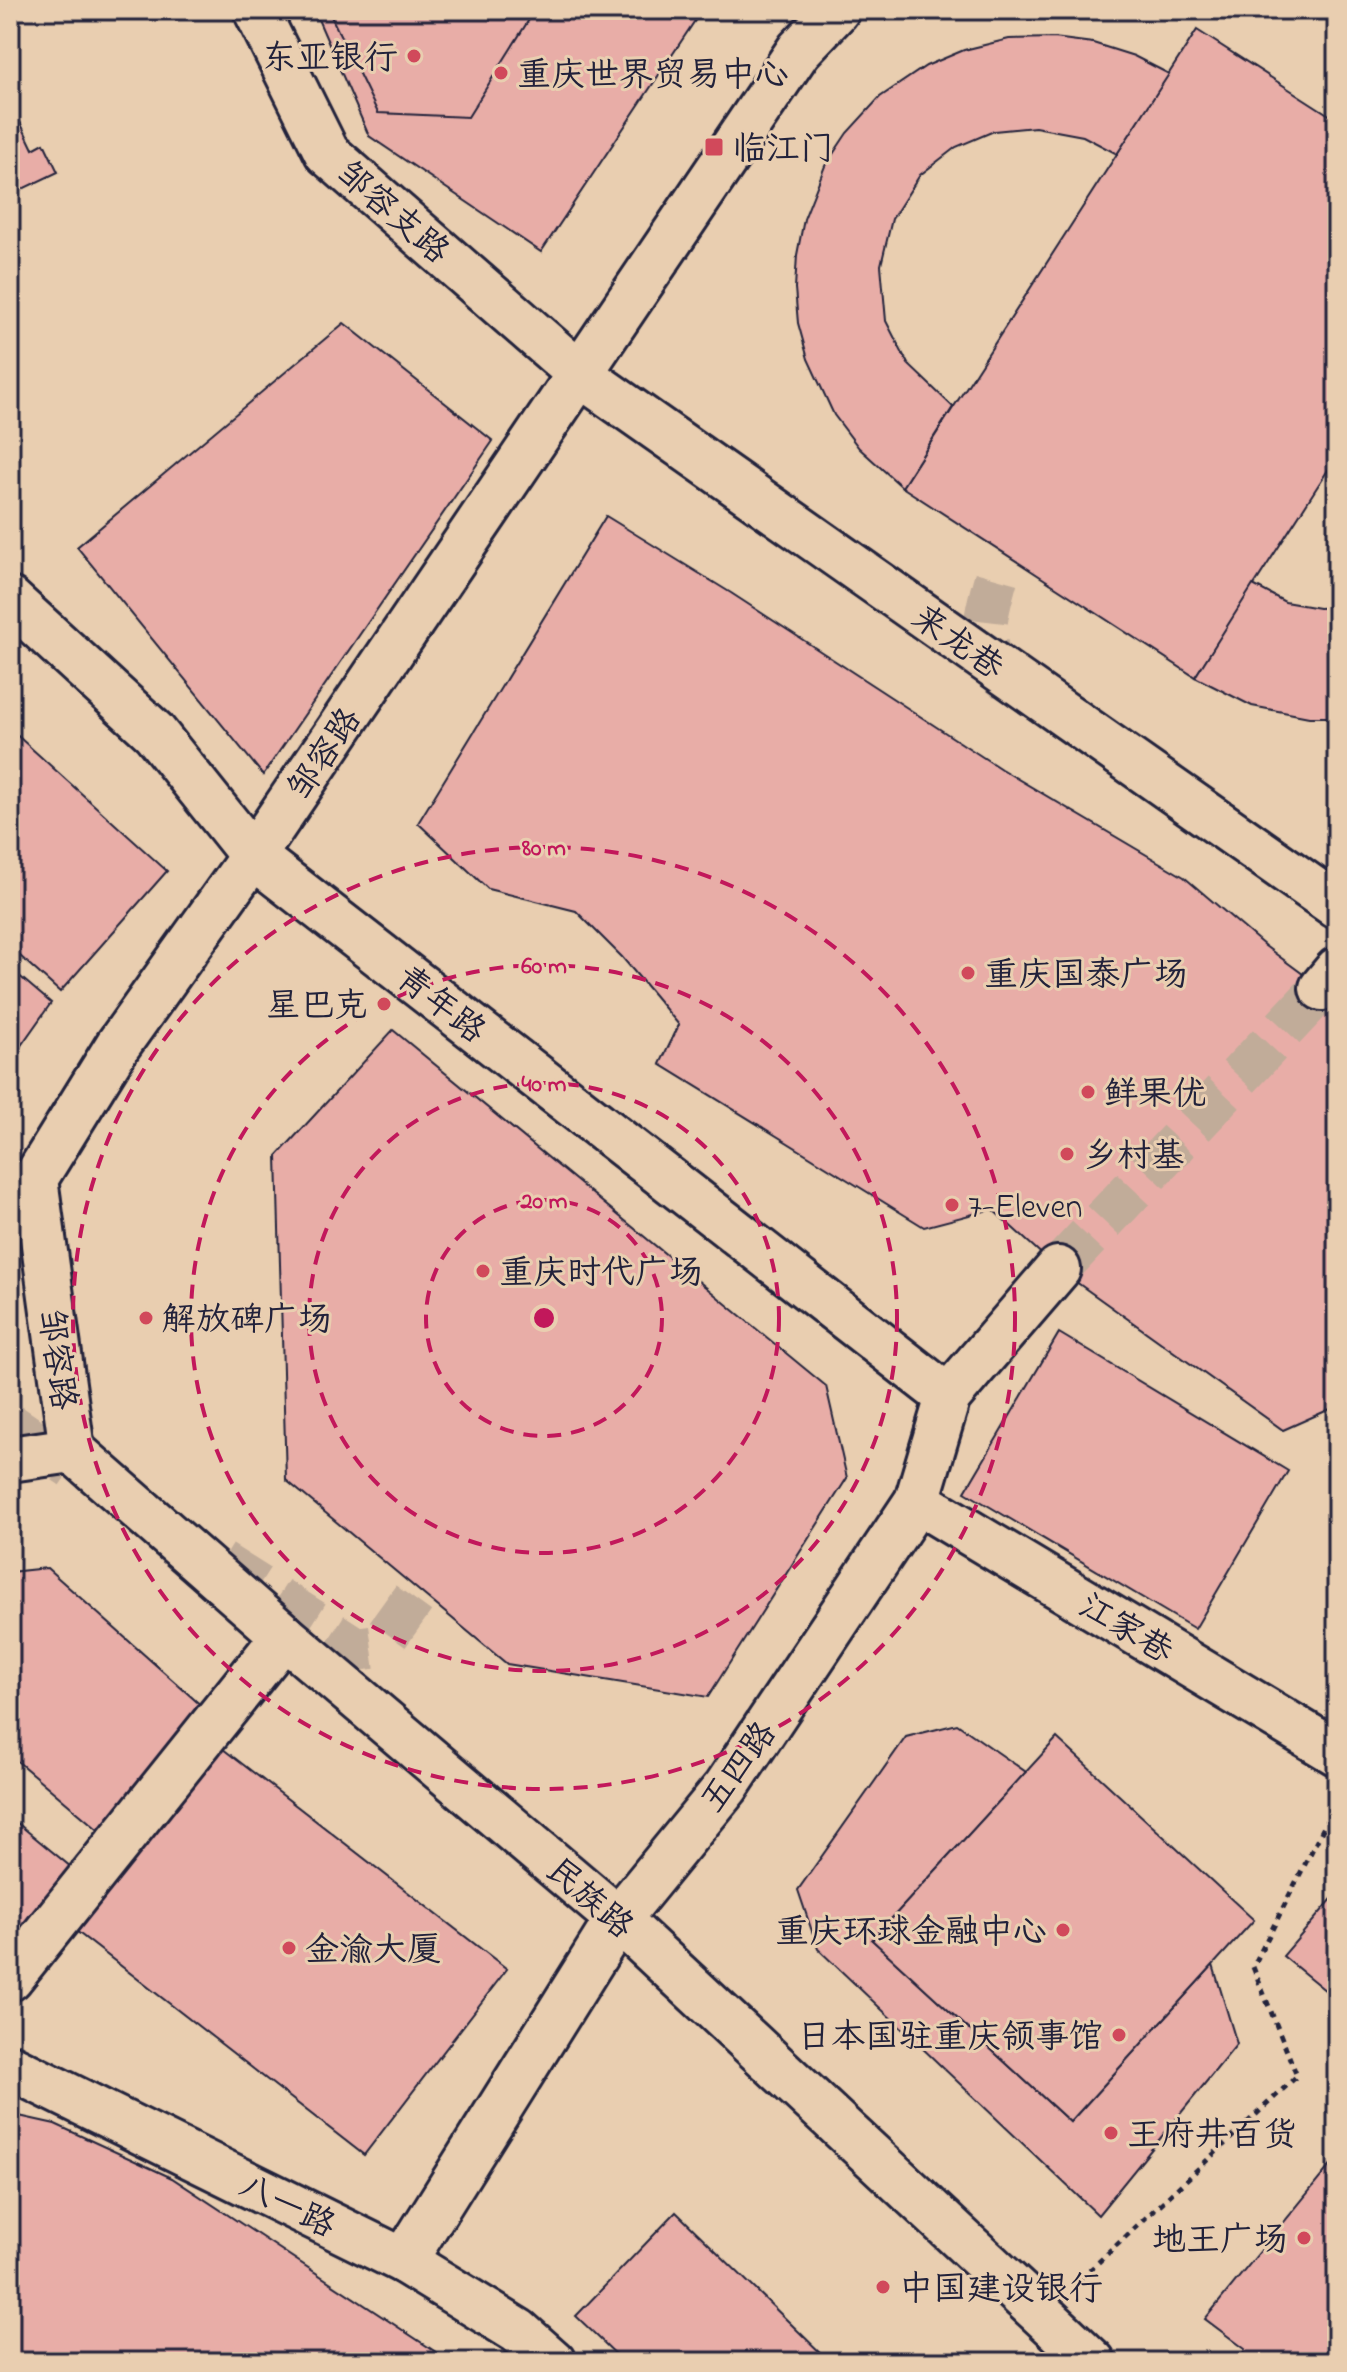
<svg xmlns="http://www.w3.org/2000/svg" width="1347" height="2372" font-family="'Indie Flower','LXGW WenKai TC',sans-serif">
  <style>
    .building { fill: #e8ada7; stroke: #22223b; stroke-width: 2 }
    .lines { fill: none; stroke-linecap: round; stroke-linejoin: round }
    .minor-tunnel { stroke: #c1ac99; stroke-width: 44; stroke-dasharray: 44 22; stroke-linecap: butt }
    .minor-casing { stroke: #22223b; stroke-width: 50 }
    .path { stroke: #22223b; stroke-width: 5; stroke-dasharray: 6 6; stroke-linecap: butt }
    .minor { stroke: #e9ceb0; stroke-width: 44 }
    .ring { fill: none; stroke: #c2185b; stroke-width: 4; stroke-dasharray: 14 10 }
    .poi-dot { fill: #d1495b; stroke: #e9ceb0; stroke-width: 3 }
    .labels { text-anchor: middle; stroke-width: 6; stroke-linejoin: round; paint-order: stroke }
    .poi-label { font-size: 34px; fill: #22223b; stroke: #e9ceb0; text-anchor: start }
    .street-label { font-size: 34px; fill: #22223b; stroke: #e9ceb0 }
    .centre { fill: #c2185b; stroke: #e9ceb0; stroke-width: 4 }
    .ring-label { font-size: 24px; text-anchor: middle; font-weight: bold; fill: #c2185b; stroke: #e9ceb0; stroke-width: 6; stroke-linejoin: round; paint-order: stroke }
  </style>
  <rect width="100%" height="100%" fill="#e9ceb0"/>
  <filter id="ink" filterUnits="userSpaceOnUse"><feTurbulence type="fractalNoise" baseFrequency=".0125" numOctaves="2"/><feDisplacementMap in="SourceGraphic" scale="16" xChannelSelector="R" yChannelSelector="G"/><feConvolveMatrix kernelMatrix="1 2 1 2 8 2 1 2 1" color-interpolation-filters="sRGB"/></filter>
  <g filter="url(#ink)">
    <g class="building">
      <polygon points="314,10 702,10 541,252 369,136"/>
      <polygon points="328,10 535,10 468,117 378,113"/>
      <polygon points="1197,30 1337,120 1337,456 1195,677 902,487"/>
      <polygon points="1054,38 1093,43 1134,56 1169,74 1117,154 1083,136 1035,127 994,131 956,147 920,175 892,219 881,265 886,321 908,364 953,407 902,487 859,448 834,415 808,359 798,323 795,288 797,255 804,219 825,166 847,133 880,97 926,66 964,50 1009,39"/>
      <polygon points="10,101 33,149 44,143 58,172 10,195"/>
      <polygon points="344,323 493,441 263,775 77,547"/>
      <polygon points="606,516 731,593 1001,769 1184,877 1265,946 1322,988 1337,993 1337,1406 1283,1430 1058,1269 992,1209 924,1227 660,1064 679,1025 622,957 576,911 488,889 418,823"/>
      <polygon points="1253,585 1285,602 1319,608 1337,607 1337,717 1309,717 1252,706 1195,677"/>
      <polygon points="10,729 167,871 60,992 10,947"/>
      <polygon points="10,968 51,1003 10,1061"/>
      <polygon points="393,1030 826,1386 847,1478 708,1697 507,1664 286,1480 277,1156"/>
      <polygon points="1059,1333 1288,1471 1195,1629 965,1492"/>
      <polygon points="47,1568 205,1709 109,1839 10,1755 10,1572"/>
      <polygon points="957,1724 1026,1772 872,1940 1070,2122 1213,1965 1237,2044 1098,2215 818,1949 798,1890 906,1737"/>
      <polygon points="1057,1738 1254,1920 1070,2122 872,1940"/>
      <polygon points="214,1742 507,1969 364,2155 71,1927"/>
      <polygon points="10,1817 77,1872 10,1953"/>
      <polygon points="1337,1893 1337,2000 1283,1956"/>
      <polygon points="10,2114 55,2124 172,2178 451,2362 10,2362"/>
      <polygon points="1337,2157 1337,2362 1240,2362 1245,2349 1205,2319"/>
      <polygon points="676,2212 830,2362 624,2362 576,2316"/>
    </g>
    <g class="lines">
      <g class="minor-tunnel">
        <path d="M996,578C985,616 973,658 1012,683"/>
        <polyline points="1058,1269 1322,988"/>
        <polyline points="10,1425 72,1467"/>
        <polyline points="221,1563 356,1649 379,1646 418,1592"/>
      </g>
      <defs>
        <g id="minor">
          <polyline points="256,10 327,153 581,375 1337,906"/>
          <polyline points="10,600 154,732 253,856 948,1397"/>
          <polyline points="1322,988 1337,970"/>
          <polyline points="72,1450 35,1179 118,1045 253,856 799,50 837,10"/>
          <polyline points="72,1450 284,1636 618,1919 1093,2362"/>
          <polyline points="10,1459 72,1450"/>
          <polyline points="917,1501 1337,1753"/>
          <polyline points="10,1978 284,1636"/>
          <polyline points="10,2067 404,2261 518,2331 553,2362"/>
          <polyline points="404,2261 618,1919 726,1787 917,1501 948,1397 1058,1269"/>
        </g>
      </defs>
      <use href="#minor" class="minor-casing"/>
      <polyline class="path" points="1072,2287 1297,2076 1253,1967 1337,1801"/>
      <use href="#minor" class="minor"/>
    </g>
  </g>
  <g class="ring">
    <circle cx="544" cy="1318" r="118"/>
    <circle cx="544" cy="1318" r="235"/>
    <circle cx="544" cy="1318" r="353"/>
    <circle cx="544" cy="1318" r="471"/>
  </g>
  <g class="poi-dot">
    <circle cx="414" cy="56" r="8"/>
    <circle cx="501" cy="73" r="8"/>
    <rect x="704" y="137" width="20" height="20" rx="4"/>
    <circle cx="968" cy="973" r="8"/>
    <circle cx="384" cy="1004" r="8"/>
    <circle cx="1088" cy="1092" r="8"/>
    <circle cx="1067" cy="1154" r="8"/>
    <circle cx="952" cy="1205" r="8"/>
    <circle cx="483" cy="1271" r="8"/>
    <circle cx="146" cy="1318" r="8"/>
    <circle cx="1063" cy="1930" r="8"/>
    <circle cx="289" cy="1948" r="8"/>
    <circle cx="1119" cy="2035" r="8"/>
    <circle cx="1111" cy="2133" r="8"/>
    <circle cx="1304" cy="2238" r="8"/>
    <circle cx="883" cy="2287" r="8"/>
  </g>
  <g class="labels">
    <g class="poi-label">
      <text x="398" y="68" text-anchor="end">东亚银行</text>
      <text x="517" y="85">重庆世界贸易中心</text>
      <text x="732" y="159">临江门</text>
      <text x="984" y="985">重庆国泰广场</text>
      <text x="368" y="1016" text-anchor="end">星巴克</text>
      <text x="1104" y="1104">鲜果优</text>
      <text x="1083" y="1166">乡村基</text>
      <text x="968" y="1217">7-Eleven</text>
      <text x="499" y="1283">重庆时代广场</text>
      <text x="162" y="1330">解放碑广场</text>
      <text x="1047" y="1942" text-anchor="end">重庆环球金融中心</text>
      <text x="305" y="1960">金渝大厦</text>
      <text x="1103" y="2047" text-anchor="end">日本国驻重庆领事馆</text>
      <text x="1127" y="2145">王府井百货</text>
      <text x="1288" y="2250" text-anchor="end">地王广场</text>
      <text x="899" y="2299">中国建设银行</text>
    </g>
    <g class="street-label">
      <text transform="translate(394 211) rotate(41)" y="12">邹容支路</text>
      <text transform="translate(959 641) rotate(35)" y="12">来龙巷</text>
      <text transform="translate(323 753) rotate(-56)" y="12">邹容路</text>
      <text transform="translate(442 1003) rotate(38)" y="12">青年路</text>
      <text transform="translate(59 1359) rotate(82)" y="12">邹容路</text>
      <text transform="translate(1127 1627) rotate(31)" y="12">江家巷</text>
      <text transform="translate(737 1766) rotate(-54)" y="12">五四路</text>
      <text transform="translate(591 1897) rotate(41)" y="12">民族路</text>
      <text transform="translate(288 2204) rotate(26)" y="12">八一路</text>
    </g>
  </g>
  <circle cx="544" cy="1318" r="12" class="centre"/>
  <g class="ring-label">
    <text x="544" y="855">80 m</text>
    <text x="544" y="973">60 m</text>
    <text x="544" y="1091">40 m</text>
    <text x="544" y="1208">20 m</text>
  </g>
  <rect width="1347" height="2372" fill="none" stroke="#e9ceb0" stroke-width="40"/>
  <rect x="20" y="20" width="1307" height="2332" fill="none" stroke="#22223b" stroke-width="3" filter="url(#ink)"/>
</svg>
